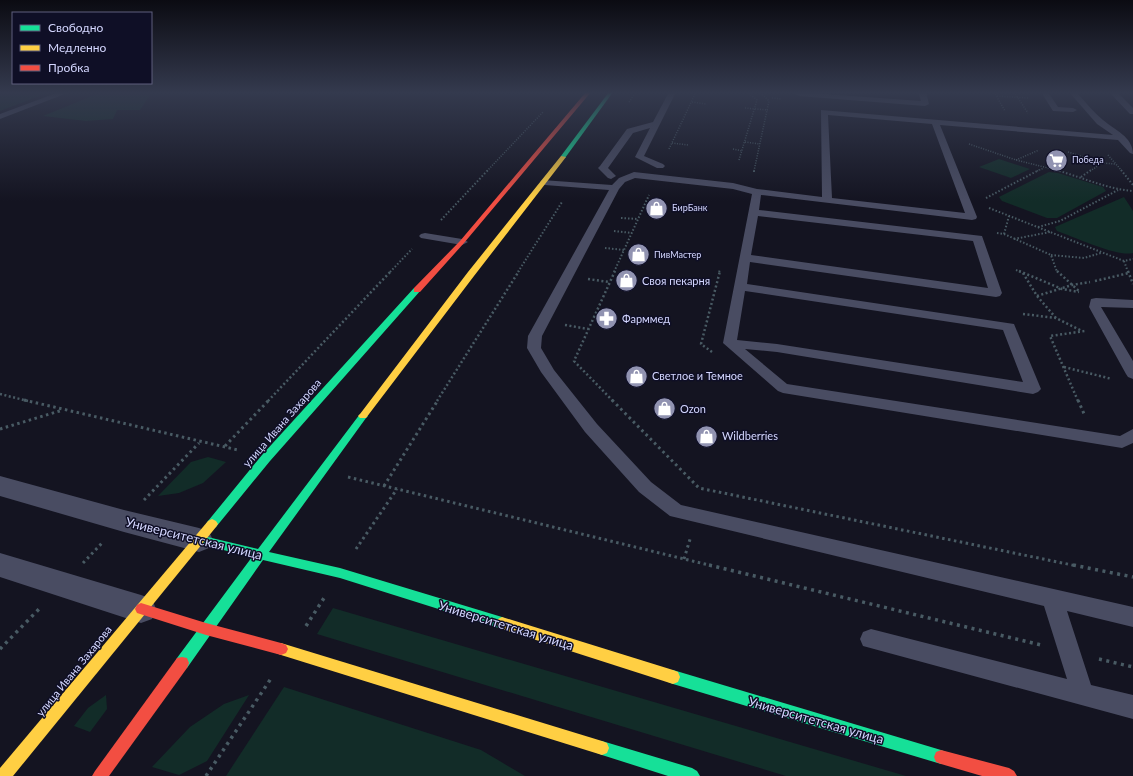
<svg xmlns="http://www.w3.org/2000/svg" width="1133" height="776" font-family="Lato,sans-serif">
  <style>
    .green { fill: #122c28 }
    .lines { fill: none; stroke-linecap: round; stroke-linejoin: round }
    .path-far4 { stroke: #495b64; stroke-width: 1.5; stroke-dasharray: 1 1.5; stroke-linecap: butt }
    .path-far3 { stroke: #495b64; stroke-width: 2; stroke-dasharray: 1.5 2; stroke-linecap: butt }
    .path-far2 { stroke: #495b64; stroke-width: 2.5; stroke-dasharray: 2 2.5; stroke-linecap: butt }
    .path-far1 { stroke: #495b64; stroke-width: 3; stroke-dasharray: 2.5 3.5; stroke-linecap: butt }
    .path { stroke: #495b64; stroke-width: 3.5; stroke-dasharray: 3 4.5; stroke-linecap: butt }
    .lane { fill: #494c62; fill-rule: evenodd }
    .street { fill: #494c62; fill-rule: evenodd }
    .fast { fill: #16e098; fill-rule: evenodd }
    .slow { fill: #ffcf43; fill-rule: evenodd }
    .jam { fill: #f24e42; fill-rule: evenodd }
    .labels { text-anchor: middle; stroke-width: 3; stroke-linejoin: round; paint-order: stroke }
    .far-poi-label { font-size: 9px; fill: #d4d7ff; stroke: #0f0f26; text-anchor: start }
    .poi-label { font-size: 11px; fill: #d4d7ff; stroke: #0f0f26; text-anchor: start }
    .street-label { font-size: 11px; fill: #d4d7ff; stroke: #0f0f26 }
    .near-street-label { font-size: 13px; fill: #d4d7ff; stroke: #0f0f26 }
  </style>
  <rect width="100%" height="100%" fill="#141421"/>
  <g class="green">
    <polygon points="0,92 50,92 0,111"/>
    <polygon points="102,92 154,92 150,95 140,110 117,110 113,119 86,121 43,116"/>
    <polygon points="999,159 1030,169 1011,178 979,167"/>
    <polygon points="1049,172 1058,173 1103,187 1106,191 1057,218 1047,218 1002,201 999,197"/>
    <path d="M1124,197L1133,211V253C1119,257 1081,240 1065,234L1057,231L1055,227Z"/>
    <polygon points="208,457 226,462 203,483 179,493 158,496 191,462"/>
    <polygon points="333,608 906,776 786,776 317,634"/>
    <polygon points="284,687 481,750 525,776 226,776"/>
    <polygon points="106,695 107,709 90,732 74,726 88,708"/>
    <polygon points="249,695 207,761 179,775 152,767 190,727 224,704"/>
  </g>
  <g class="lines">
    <g class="path-far4">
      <polyline points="994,92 1005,111"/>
      <polyline points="1014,92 1028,113"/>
      <polyline points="997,96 1028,98"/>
      <polyline points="772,98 782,99"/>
      <polyline points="629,102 636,92"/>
      <polyline points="692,102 706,104"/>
      <polyline points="745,108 768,110"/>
      <polyline points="745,142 760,144"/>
      <polyline points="672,143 688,145"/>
      <polyline points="969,144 1016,160 1060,171"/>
      <polyline points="669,149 696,92"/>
      <polyline points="733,149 742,151"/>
      <polyline points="1068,152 1102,163 1115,164"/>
      <polyline points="1108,155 1122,171"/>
      <polyline points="739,160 757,100 747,92"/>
      <polyline points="1016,160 1039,150"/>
      <polyline points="487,171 543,112"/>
      <polyline points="754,171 769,101 760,92"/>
      <polyline points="1037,171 1044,168"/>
      <polyline points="1090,171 1101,164"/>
    </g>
    <g class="path-far3">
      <path d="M1056,170C1081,177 1107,189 1133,191"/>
      <polyline points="1121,170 1133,185"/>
      <polyline points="754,172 754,170"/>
      <polyline points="1081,177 1091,170"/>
      <polyline points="986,198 1039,170"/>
      <polyline points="989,208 1124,261 1133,259"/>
      <polyline points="621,218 638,219"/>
      <polyline points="441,220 488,170"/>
      <polyline points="1038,227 1060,221 1118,190"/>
      <polyline points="614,231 632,233"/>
      <polyline points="997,233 1004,234 1051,255 1057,272"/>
      <polyline points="1004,234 1009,216"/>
      <polyline points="1014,239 1050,232"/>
      <polyline points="605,248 624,250"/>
      <polyline points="1051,255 1084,258 1101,253"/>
      <polyline points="1124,261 1128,272"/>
      <polyline points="1016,270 1021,272"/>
      <polyline points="390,272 412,249"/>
      <polyline points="518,272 562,202"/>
      <polyline points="614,272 649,195"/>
      <polyline points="719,272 720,270"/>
    </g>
    <g class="path-far2">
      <polyline points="1019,271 1062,289 1079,292"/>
      <polyline points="1057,271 1080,292"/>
      <polyline points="1128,271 1133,284"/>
      <polyline points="1023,273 1037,296 1056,318 1082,331"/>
      <polyline points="588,279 609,282"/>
      <polyline points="1095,281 1129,273"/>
      <polyline points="1037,296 1072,285 1090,282"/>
      <polyline points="1023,314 1056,318"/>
      <polyline points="565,325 588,329"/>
      <polyline points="712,352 701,344 720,271"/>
      <polyline points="1064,367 1112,379"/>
      <polyline points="0,394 28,401"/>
      <polyline points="268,401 391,271"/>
      <polyline points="437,401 519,271"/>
      <polyline points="613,401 574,361 615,271"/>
      <polyline points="1078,401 1050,336 1085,331"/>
    </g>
    <g class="path-far1">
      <polyline points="24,400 238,450"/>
      <polyline points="612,400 699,488 1077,566"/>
      <polyline points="1078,400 1085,416"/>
      <polyline points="0,429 63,410"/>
      <polyline points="225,446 269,400"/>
      <polyline points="348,477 713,566"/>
      <polyline points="384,486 438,400"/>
      <polyline points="144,500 199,443"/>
      <polyline points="356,549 397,489"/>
      <polyline points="684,559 691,536"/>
      <polyline points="83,563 103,542"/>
    </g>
    <g class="path">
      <polyline points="709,565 1041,645"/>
      <polyline points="1073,565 1133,577"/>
      <polyline points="306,626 324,598"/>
      <polyline points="0,649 41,607"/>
      <polyline points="1099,659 1133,667"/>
      <polyline points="206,776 272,677"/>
    </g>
    <g class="lane">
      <polygon points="59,92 70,92 0,119 0,114"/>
      <polygon points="669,92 676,92 644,156 663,164 665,166 663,168 657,168 635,157 650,128 633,133 608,168 616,176 611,179 608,178 598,168 600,166 627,129 653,122"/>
      <polygon points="797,92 921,101 918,92 926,92 929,104 925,106 799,96 795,94"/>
      <polygon points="1041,92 1048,92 1058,107 1073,108 1077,110 1073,112 1053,111"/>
      <path d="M1069,92H1076C1085,101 1093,112 1103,120C1115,130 1133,137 1133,154L1130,153L1118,140L940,125L977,217L976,219L972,220L761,195L759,210L982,236L1002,293L1000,296L996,297L750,262L747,284L1014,324L1041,389L1038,392L1033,394L777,352L745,349L787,384L1120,436L1133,429V443L1122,448L783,393L778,391L723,343L752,194L733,189L635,178L625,182L619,189L542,336L541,348L554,370L597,424L651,482L681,505L1133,607V627L1067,611L1091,685L1133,695V719L863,646L860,639L863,632L871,629L1067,679L1044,606L670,516L639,492L585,432L541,372L527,348L528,336L609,190L545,185L540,182L542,180L612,185L619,178L634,172L733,183L757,189L822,197L821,110L1113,135L1097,124ZM828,115L932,124L965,213L832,198ZM758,216L973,241L988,288L751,255ZM745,291L1003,330L1023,382L777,344L737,340Z"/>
      <polygon points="1109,92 1117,92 1133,108 1133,114 1130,114"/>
      <polygon points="425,233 462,239 468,242 462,245 421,238 419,236 421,234"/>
      <polygon points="1096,298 1133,300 1133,308 1101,307 1133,361 1133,379 1128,377 1126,374 1089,307 1091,299"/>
    </g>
    <g class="street">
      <polygon points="0,476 124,510 199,528 209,532 213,540 209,548 199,552 124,532 0,496"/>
      <polygon points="0,553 141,595 152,599 156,609 152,619 141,623 0,577"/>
    </g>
    <g class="fast">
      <polygon points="609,92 613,92 565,158 561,158 561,156"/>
      <polygon points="414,288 417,288 421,290 270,461 216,527 212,529 208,527 206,524 208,521 262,455"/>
      <polygon points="363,413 368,416 366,418 269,552 340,568 502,617 506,619 508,623 506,627 502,629 340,578 263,560 187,668 182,669 177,668 175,663 177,658 252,557 195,543 193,540 195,537 199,535 258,549 360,414"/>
      <polygon points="673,670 941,750 946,752 948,757 946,762 941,764 673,684 668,682 666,677 668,672"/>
      <polygon points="602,741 692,768 697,771 700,776 668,776 602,755 597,753 595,748 597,743"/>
    </g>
    <g class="slow">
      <polygon points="561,156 566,157 474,276 366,418 360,418 358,416 360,414 468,272"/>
      <polygon points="212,519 216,521 218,524 216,527 13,776 0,776 0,768 208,521"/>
      <polygon points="502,617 673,670 678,672 680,677 678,682 673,684 502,629 498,627 496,623 498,619"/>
      <polygon points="281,643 602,741 607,743 609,748 607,753 602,755 281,655 276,653 274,649 276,645"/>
    </g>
    <g class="jam">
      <polygon points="586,92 591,92 464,243 420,292 414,292 414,288 460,241"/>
      <polygon points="141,603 206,623 281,643 286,645 288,649 286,653 281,655 206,635 137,613 135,609 137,605"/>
      <polygon points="182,657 187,658 189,663 187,668 109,776 92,776 95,771 177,658"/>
      <polygon points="941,750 1009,768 1014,771 1017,776 982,776 941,764 936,762 934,757 936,752"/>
    </g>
  </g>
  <linearGradient id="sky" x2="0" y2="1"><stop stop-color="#0b0b12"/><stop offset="0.46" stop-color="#343a4e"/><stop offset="1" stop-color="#343a4e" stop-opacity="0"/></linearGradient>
  <rect width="1133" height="201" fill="url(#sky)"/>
  <defs>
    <symbol id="supermarket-disc" viewBox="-11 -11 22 22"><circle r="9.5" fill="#9193b1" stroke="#0f0f26"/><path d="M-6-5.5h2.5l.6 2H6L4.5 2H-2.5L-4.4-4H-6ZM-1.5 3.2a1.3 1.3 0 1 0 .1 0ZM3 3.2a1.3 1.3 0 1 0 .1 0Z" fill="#fff"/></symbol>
    <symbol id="shop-disc" viewBox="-11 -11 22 22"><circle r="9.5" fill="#9193b1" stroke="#0f0f26"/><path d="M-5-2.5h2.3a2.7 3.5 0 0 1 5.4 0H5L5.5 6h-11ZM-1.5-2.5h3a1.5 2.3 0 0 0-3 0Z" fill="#fff"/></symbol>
    <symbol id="pharmacy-disc" viewBox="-11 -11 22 22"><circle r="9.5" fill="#9193b1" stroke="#0f0f26"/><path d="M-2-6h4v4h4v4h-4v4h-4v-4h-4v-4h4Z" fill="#fff"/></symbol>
  </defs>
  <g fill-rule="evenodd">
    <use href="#supermarket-disc" x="1044" y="148" width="25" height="25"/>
    <use href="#shop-disc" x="644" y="196" width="25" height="25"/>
    <use href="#shop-disc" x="626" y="242" width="25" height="25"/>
    <use href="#shop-disc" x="614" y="268" width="25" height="25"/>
    <use href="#pharmacy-disc" x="594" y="306" width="25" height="25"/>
    <use href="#shop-disc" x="624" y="364" width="25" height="25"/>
    <use href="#shop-disc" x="652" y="396" width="25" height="25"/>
    <use href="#shop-disc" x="694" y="424" width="25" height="25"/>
  </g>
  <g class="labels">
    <g class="far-poi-label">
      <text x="1072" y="163">Победа</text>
      <text x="672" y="211">БирБанк</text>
      <text x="654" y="258">ПивМастер</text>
    </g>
    <g class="poi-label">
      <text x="642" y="285">Своя пекарня</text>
      <text x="622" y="323">Фарммед</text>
      <text x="652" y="380">Светлое и Темное</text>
      <text x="680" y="413">Ozon</text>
      <text x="722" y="440">Wildberries</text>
    </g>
    <g class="street-label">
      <text transform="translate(282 423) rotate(-49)" y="4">улица Ивана Захарова</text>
      <text transform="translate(74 671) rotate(-51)" y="4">улица Ивана Захарова</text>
    </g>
    <g class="near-street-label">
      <text transform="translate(194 538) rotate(14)" y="5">Университетская улица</text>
      <text transform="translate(506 625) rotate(17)" y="5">Университетская улица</text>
      <text transform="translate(816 720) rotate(16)" y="5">Университетская улица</text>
    </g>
  </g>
  <rect x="12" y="12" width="140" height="72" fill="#0f0f26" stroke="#5e5f7d"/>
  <rect x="20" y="25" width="20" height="6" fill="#16e098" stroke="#5e5f7d"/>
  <text x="48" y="32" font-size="12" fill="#d4d7ff">Свободно</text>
  <rect x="20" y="45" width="20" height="6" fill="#ffcf43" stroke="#5e5f7d"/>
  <text x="48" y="52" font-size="12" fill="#d4d7ff">Медленно</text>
  <rect x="20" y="65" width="20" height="6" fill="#f24e42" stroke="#5e5f7d"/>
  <text x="48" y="72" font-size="12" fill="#d4d7ff">Пробка</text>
</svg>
